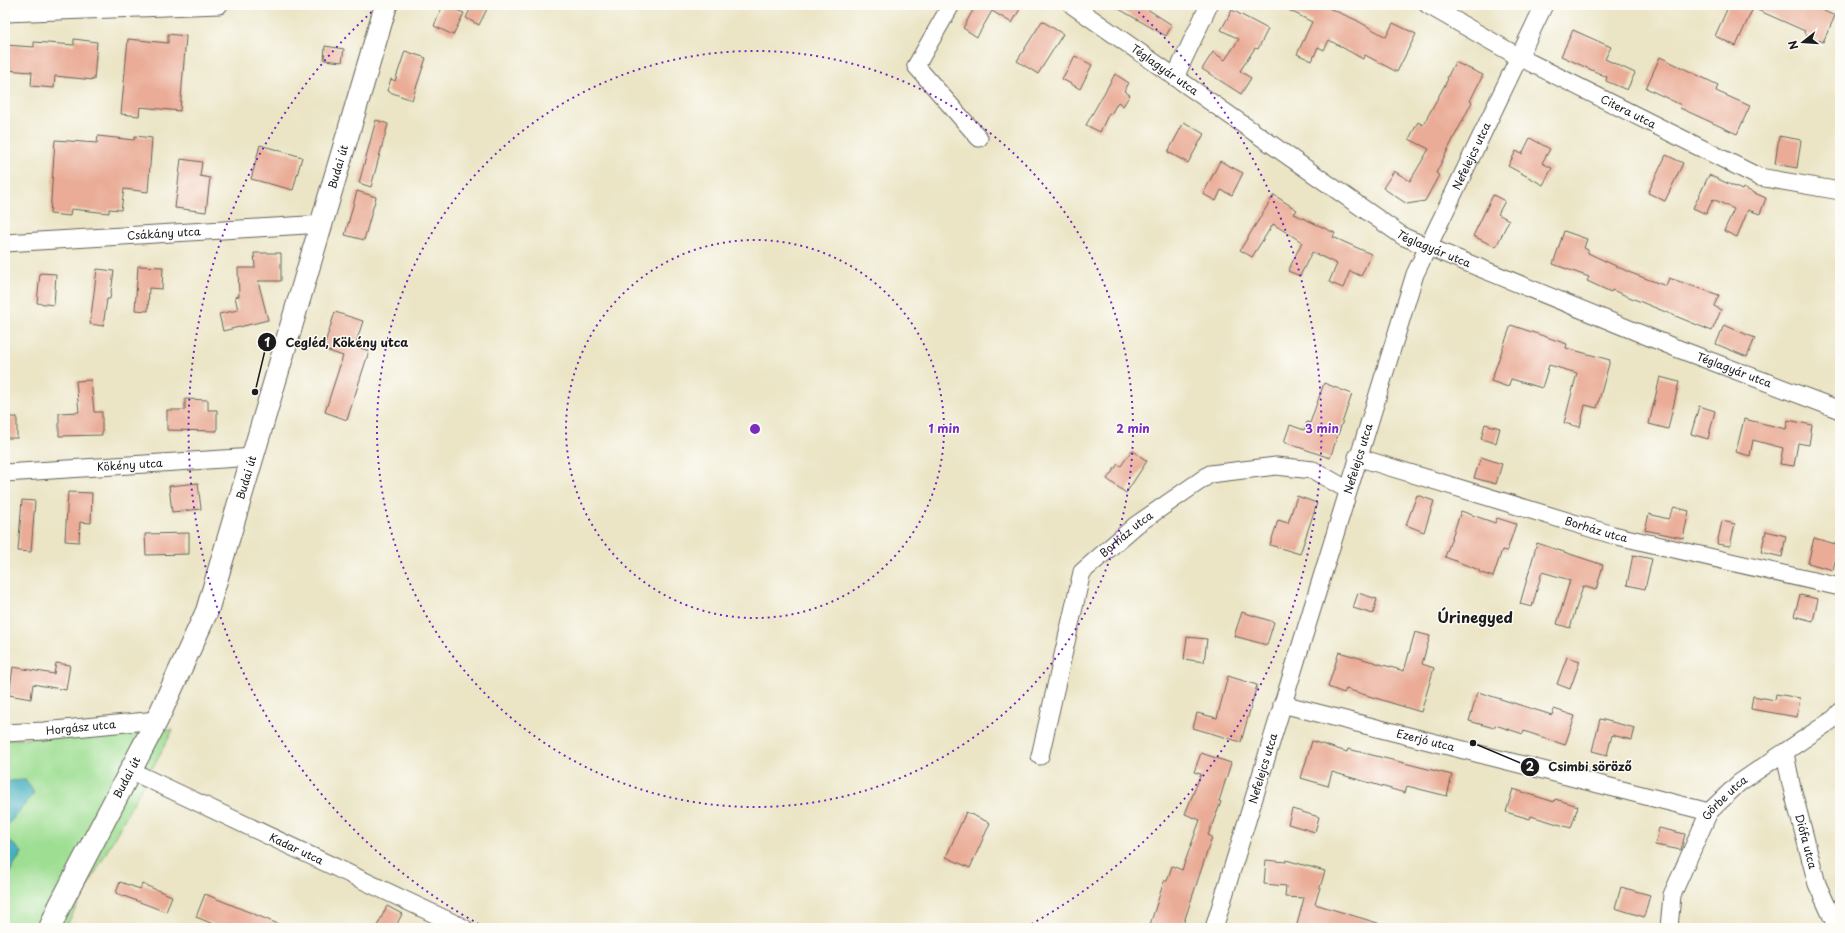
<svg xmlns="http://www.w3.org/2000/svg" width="1845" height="933" font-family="'Playpen Sans',sans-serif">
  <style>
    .green { fill: #9ede93; stroke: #5d7d58 }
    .water { fill: #44b1c1; stroke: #30666e }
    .building { fill: #eaac96 }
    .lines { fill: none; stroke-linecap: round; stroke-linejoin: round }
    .street-casing { stroke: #646258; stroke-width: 19 }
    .secondary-casing { stroke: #646258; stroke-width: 24 }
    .street { stroke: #fff; stroke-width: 17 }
    .secondary { stroke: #fff; stroke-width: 22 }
    .ring { fill: none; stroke: #7b2cbf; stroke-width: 2; stroke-dasharray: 2 4 }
    .labels { text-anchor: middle; stroke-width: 3; stroke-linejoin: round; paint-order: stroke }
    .street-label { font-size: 11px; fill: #1c1c1c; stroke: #fdfcf7 }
    .district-label { font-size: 15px; font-weight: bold; fill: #1c1c1c; stroke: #fdfcf7 }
    .centre { fill: #7b2cbf; stroke: #fdfcf7; stroke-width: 2 }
    .ring-label { font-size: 12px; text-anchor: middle; font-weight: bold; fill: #7b2cbf; stroke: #fdfcf7; stroke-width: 3; stroke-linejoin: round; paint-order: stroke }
    .leader { fill: none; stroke: #1c1c1c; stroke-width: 1.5 }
    .callout-dot { fill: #1c1c1c; stroke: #fdfcf7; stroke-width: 1.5 }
    .mark-label { font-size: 12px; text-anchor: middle; font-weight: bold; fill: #fff }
    .callout-label { font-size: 12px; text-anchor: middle; font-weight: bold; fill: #1c1c1c; stroke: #fdfcf7; stroke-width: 3; stroke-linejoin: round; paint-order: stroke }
  </style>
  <rect width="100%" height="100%" fill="#fdfcf7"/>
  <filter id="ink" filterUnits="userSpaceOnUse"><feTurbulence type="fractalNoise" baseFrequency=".025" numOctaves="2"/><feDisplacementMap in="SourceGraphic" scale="8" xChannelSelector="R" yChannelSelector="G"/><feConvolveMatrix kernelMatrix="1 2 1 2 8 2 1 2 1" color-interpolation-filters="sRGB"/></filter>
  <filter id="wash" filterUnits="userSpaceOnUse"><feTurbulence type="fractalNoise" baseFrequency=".012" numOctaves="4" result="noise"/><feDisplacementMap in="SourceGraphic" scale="16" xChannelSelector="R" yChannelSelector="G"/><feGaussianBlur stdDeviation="0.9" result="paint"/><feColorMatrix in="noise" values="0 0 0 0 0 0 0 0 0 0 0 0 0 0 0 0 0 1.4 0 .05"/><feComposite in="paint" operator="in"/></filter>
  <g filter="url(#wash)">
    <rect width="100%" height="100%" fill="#ebe5c6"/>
    <polygon class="green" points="173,730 65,928 5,928 5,880 22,853 5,837 5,828 34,793 10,781 5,784 5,740"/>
    <g class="water">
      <polygon points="26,780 34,793 5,828 5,784 10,781"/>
      <polygon points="5,837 22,852 5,880"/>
    </g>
    <g id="blocks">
      <g class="building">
        <polygon points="443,5 464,13 453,35 434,26"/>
        <polygon points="472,5 489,5 479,25 466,18"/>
        <polygon points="976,5 1013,5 1020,9 1012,23 992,11 977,37 963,28"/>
        <polygon points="1112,5 1141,5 1172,25 1166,36"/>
        <polygon points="1279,5 1322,5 1356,20 1386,37 1393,23 1416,34 1397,72 1365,55 1363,59 1329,40 1324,50 1318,47 1312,61 1297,54 1312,22"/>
        <polygon points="1729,5 1811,5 1835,16 1823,42 1804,33 1805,31 1753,8 1736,46 1715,36"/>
        <polygon points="1232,10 1268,29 1258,49 1255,48 1240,71 1251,78 1241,94 1202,69 1213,52 1225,60 1239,39 1221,30"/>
        <polygon points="1042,21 1063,34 1038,74 1017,61"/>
        <polygon points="1573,30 1611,47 1605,59 1635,73 1627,90 1606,81 1607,77 1561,56"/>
        <polygon points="168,34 186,36 180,111 140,107 139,116 121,114 128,39 168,43"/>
        <polygon points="74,39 97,42 94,80 55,76 54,88 31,86 32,72 5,70 5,45 34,47 34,42 74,45"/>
        <polygon points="325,46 344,49 342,62 324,60"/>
        <polygon points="405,51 426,58 412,100 387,91 391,79 395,81"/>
        <polygon points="1075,56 1092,65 1080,89 1062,79"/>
        <polygon points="1660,57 1718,85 1716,91 1750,106 1737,134 1680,108 1681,105 1646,88"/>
        <polygon points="1455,62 1483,75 1470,101 1472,102 1436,173 1439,175 1425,201 1407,204 1383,188 1394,171 1410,181 1429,149 1409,139 1418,122 1423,125 1448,79 1447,78"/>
        <polygon points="1115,74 1129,83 1124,91 1130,95 1123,106 1118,102 1111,114 1109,113 1100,132 1086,125"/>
        <polygon points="376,120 388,124 371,187 359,183"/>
        <polygon points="1184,122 1204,134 1188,163 1168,152"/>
        <polygon points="98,136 134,140 135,136 152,138 148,192 124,189 121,210 109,209 109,213 71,209 70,216 50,214 55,140 97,143"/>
        <polygon points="1779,136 1801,140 1797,168 1775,164"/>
        <polygon points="1530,138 1550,149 1542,163 1552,168 1543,185 1508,166 1516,151 1522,154"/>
        <polygon points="260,145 302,157 293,190 251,179"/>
        <polygon points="1666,155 1683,163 1665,201 1648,193"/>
        <polygon points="181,159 202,162 200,176 210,178 206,212 175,208"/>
        <polygon points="1220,161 1243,173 1232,195 1221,190 1216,201 1203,194"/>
        <polygon points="1709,175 1742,190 1743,188 1766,198 1760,214 1748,210 1737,237 1724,231 1734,209 1713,199 1706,214 1693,208"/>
        <polygon points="357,191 376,197 364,240 345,235"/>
        <polygon points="1274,195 1297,210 1294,214 1335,233 1333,237 1371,254 1361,276 1350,271 1343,288 1329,282 1337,264 1312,252 1300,276 1288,271 1302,242 1273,224 1252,257 1240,250"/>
        <polygon points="1493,195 1505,201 1498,214 1509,220 1496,247 1473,236"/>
        <polygon points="1564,231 1587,239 1584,248 1588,250 1588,253 1631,273 1666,286 1669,278 1719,295 1714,306 1721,310 1712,331 1612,290 1611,292 1587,281 1589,277 1553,264"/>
        <polygon points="254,253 281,253 281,281 258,281 268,320 223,331 219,314 238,310 235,297 239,296 238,268 255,268"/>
        <polygon points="138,266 163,267 162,289 149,288 148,311 135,310"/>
        <polygon points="97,269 114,271 110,299 107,299 103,326 90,324"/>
        <polygon points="40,273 56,274 54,305 37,303"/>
        <polygon points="335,312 363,321 355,346 369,351 347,420 325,412 343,356 323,349"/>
        <polygon points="1511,325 1567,344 1566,348 1610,360 1597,408 1585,405 1580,427 1564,423 1577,373 1549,365 1542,388 1511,379 1508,387 1491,381"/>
        <polygon points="1724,325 1755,338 1747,357 1716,344"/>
        <polygon points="1660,377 1679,382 1668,429 1649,424"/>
        <polygon points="91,380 94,412 102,412 102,435 59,436 59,413 79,412 76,381"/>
        <polygon points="1324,383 1352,394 1330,458 1284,442 1290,425 1304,430 1307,422 1310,423"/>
        <polygon points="185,399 208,400 208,410 217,410 217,431 167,430 167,410 185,410"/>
        <polygon points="1699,406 1715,411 1708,439 1691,434"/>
        <rect x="5" y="417" width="12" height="21"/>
        <polygon points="1744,419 1786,429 1788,420 1812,425 1809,445 1798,443 1794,466 1780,464 1783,448 1753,440 1750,456 1736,452"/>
        <polygon points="1485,424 1500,428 1496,443 1481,439"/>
        <polygon points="1132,450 1147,461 1126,493 1107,479 1118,464 1121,466"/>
        <polygon points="1481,457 1502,464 1496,484 1474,478"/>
        <polygon points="198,483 201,509 172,512 169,486"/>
        <polygon points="68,492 92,493 91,523 80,522 79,542 65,541"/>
        <polygon points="1417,495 1434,501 1424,532 1406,525"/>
        <polygon points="1297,496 1317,503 1300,554 1270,545 1278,520 1288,523"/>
        <polygon points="22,500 35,501 31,552 18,551"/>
        <polygon points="1674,507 1689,511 1683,538 1645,530 1649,514 1668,519"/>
        <polygon points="1461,511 1495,523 1497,518 1516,524 1507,551 1502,550 1493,577 1479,572 1479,570 1445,557"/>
        <polygon points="1722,521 1735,524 1730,546 1717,544"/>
        <polygon points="1766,531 1786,536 1782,557 1761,552"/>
        <polygon points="189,533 189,554 146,555 145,534"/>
        <polygon points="1814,538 1839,545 1833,570 1808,563"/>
        <polygon points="1537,543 1603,565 1596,590 1583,586 1570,628 1557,624 1570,580 1542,572 1532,607 1520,604"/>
        <polygon points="1633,555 1652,559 1645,589 1627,585"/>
        <polygon points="1358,593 1377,599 1373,614 1353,608"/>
        <polygon points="1800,595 1818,599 1813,621 1794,616"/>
        <polygon points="1242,612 1274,622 1267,645 1234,636"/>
        <polygon points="1415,632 1430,636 1422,664 1434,668 1421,712 1346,689 1344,693 1328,687 1339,652 1404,671"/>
        <polygon points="1187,637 1207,639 1204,662 1184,659"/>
        <polygon points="1567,657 1580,661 1570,689 1557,684"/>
        <polygon points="56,663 70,665 66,690 33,684 31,699 9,695 13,667 54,674"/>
        <polygon points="1228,676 1257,685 1241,742 1193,728 1197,713 1217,718"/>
        <polygon points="1478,692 1552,715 1554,709 1575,716 1565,745 1524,731 1523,734 1495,725 1494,728 1469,721"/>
        <polygon points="1776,694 1800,698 1797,717 1751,709 1753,696 1775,700"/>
        <polygon points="1600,719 1635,728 1632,740 1612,735 1607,755 1592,751"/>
        <polygon points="1312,741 1347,752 1348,749 1452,775 1447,796 1407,786 1405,793 1332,772 1328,786 1301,778"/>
        <polygon points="1201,753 1231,763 1219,801 1221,802 1208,835 1212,837 1182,928 1149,928 1164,881 1167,881 1172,866 1182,870 1200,820 1185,814 1201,774 1194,772"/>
        <polygon points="1513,789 1554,802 1555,799 1578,806 1571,828 1531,816 1530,819 1506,812"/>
        <polygon points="1292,809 1319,817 1315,832 1288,824"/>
        <polygon points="966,812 990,823 970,868 946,857"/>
        <polygon points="1659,828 1685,834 1681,850 1655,845"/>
        <polygon points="1266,860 1286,862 1286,860 1325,871 1315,904 1384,925 1383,928 1296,928 1304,898 1285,897 1286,886 1264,884"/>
        <polygon points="120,882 140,889 142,884 172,896 166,912 116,893"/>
        <polygon points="1621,887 1650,895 1644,917 1615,908"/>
        <polygon points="205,894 288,928 223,928 196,917"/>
        <polygon points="387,906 402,914 395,928 376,928"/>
      </g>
    </g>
  </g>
  <g filter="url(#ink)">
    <use href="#blocks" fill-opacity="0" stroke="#646258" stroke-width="1"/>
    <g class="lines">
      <defs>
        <g id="street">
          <polyline points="951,5 916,66 979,138"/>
          <path id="s1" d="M1072,5L1404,237L1676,348L1840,410"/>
          <path id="s2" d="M1428,5L1519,57L1759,177L1840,191"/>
          <polyline points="5,13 219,5"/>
          <polyline points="1175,77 1209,5"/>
          <path id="s3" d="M5,243L323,224"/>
          <path id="s4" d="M1357,457L1613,535L1840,587"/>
          <path id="s5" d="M5,473L254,457"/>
          <path id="s6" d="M1282,704L1709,812"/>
          <path id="s7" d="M5,733L44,731L157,720"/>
          <path id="s8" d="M1785,753L1791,784L1817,884L1837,928"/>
          <path id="s9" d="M1040,756L1082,572L1136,525L1210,474L1276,466L1313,470L1348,490"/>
          <path id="s10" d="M129,770L464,928"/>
          <path id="s11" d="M1214,928L1415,274L1544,5"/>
          <path id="s12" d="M1669,928L1672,895L1709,812L1739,783L1835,718L1840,712"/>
        </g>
        <g id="secondary">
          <path id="s13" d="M50,928L59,907L157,720L207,611L386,5"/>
        </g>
      </defs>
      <use href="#street" class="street-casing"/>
      <use href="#secondary" class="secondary-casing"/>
      <use href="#street" class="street"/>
      <use href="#secondary" class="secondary"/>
    </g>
  </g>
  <g class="ring">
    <circle cx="755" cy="429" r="189"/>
    <circle cx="755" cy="429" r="378"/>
    <path d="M484 927A567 567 0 0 1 376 8M1134 8A567 567 0 0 1 1026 927"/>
  </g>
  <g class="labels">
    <g class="street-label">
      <text dy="4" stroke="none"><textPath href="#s1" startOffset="113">Téglagyár utca</textPath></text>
      <text dy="4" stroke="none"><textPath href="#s2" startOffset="227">Citera utca</textPath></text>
      <text dy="4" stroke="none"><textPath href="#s11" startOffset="815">Nefelejcs utca</textPath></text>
      <text dy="4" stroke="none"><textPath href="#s13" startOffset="817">Budai út</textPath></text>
      <text dy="4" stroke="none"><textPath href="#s3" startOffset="159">Csákány utca</textPath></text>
      <text dy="4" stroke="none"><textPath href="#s1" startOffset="437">Téglagyár utca</textPath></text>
      <text dy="4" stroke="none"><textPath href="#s1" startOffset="761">Téglagyár utca</textPath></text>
      <text dy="4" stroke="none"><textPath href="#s11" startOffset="491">Nefelejcs utca</textPath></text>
      <text dy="4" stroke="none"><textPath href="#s5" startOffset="125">Kökény utca</textPath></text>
      <text dy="4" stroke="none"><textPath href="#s13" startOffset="493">Budai út</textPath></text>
      <text dy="4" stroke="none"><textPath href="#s4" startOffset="250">Borház utca</textPath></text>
      <text dy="4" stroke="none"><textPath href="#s9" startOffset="247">Borház utca</textPath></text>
      <text dy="4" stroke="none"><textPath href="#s7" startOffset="76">Horgász utca</textPath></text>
      <text dy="4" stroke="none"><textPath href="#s6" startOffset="148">Ezerjó utca</textPath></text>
      <text dy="4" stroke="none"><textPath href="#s11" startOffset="167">Nefelejcs utca</textPath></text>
      <text dy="4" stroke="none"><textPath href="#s13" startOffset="169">Budai út</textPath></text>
      <text dy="4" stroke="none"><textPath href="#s12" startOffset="145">Görbe utca</textPath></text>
      <text dy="4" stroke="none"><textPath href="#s8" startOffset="91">Diófa utca</textPath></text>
      <text dy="4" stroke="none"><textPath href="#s10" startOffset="185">Kadar utca</textPath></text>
    </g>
    <g class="district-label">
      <text x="1475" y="623">Úrinegyed</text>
    </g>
  </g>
  <circle cx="755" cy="429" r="6" class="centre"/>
  <g class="ring-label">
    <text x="944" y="433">1 min</text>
    <text x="1133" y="433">2 min</text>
    <text x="1322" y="433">3 min</text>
  </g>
  <path class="leader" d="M255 392L267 342M1473 743L1530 767"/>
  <g class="callout-dot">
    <circle cx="255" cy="392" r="4"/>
    <circle cx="1473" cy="743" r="4"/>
    <circle cx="267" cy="342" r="10"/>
    <circle cx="1530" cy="767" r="10"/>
  </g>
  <g class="mark-label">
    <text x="267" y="347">1</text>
    <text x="1530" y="771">2</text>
  </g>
  <g class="callout-label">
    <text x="347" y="347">Cegléd, Kökény utca</text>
    <text x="1590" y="771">Csimbi söröző</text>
  </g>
  <rect width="1845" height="933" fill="none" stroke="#fdfcf7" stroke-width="20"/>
  <g transform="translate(1803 42) rotate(253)" stroke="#fdfcf7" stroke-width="3" paint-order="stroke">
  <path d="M0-3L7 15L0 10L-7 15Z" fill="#1c1c1c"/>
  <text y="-6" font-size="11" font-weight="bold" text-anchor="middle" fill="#1c1c1c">N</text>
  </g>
</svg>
